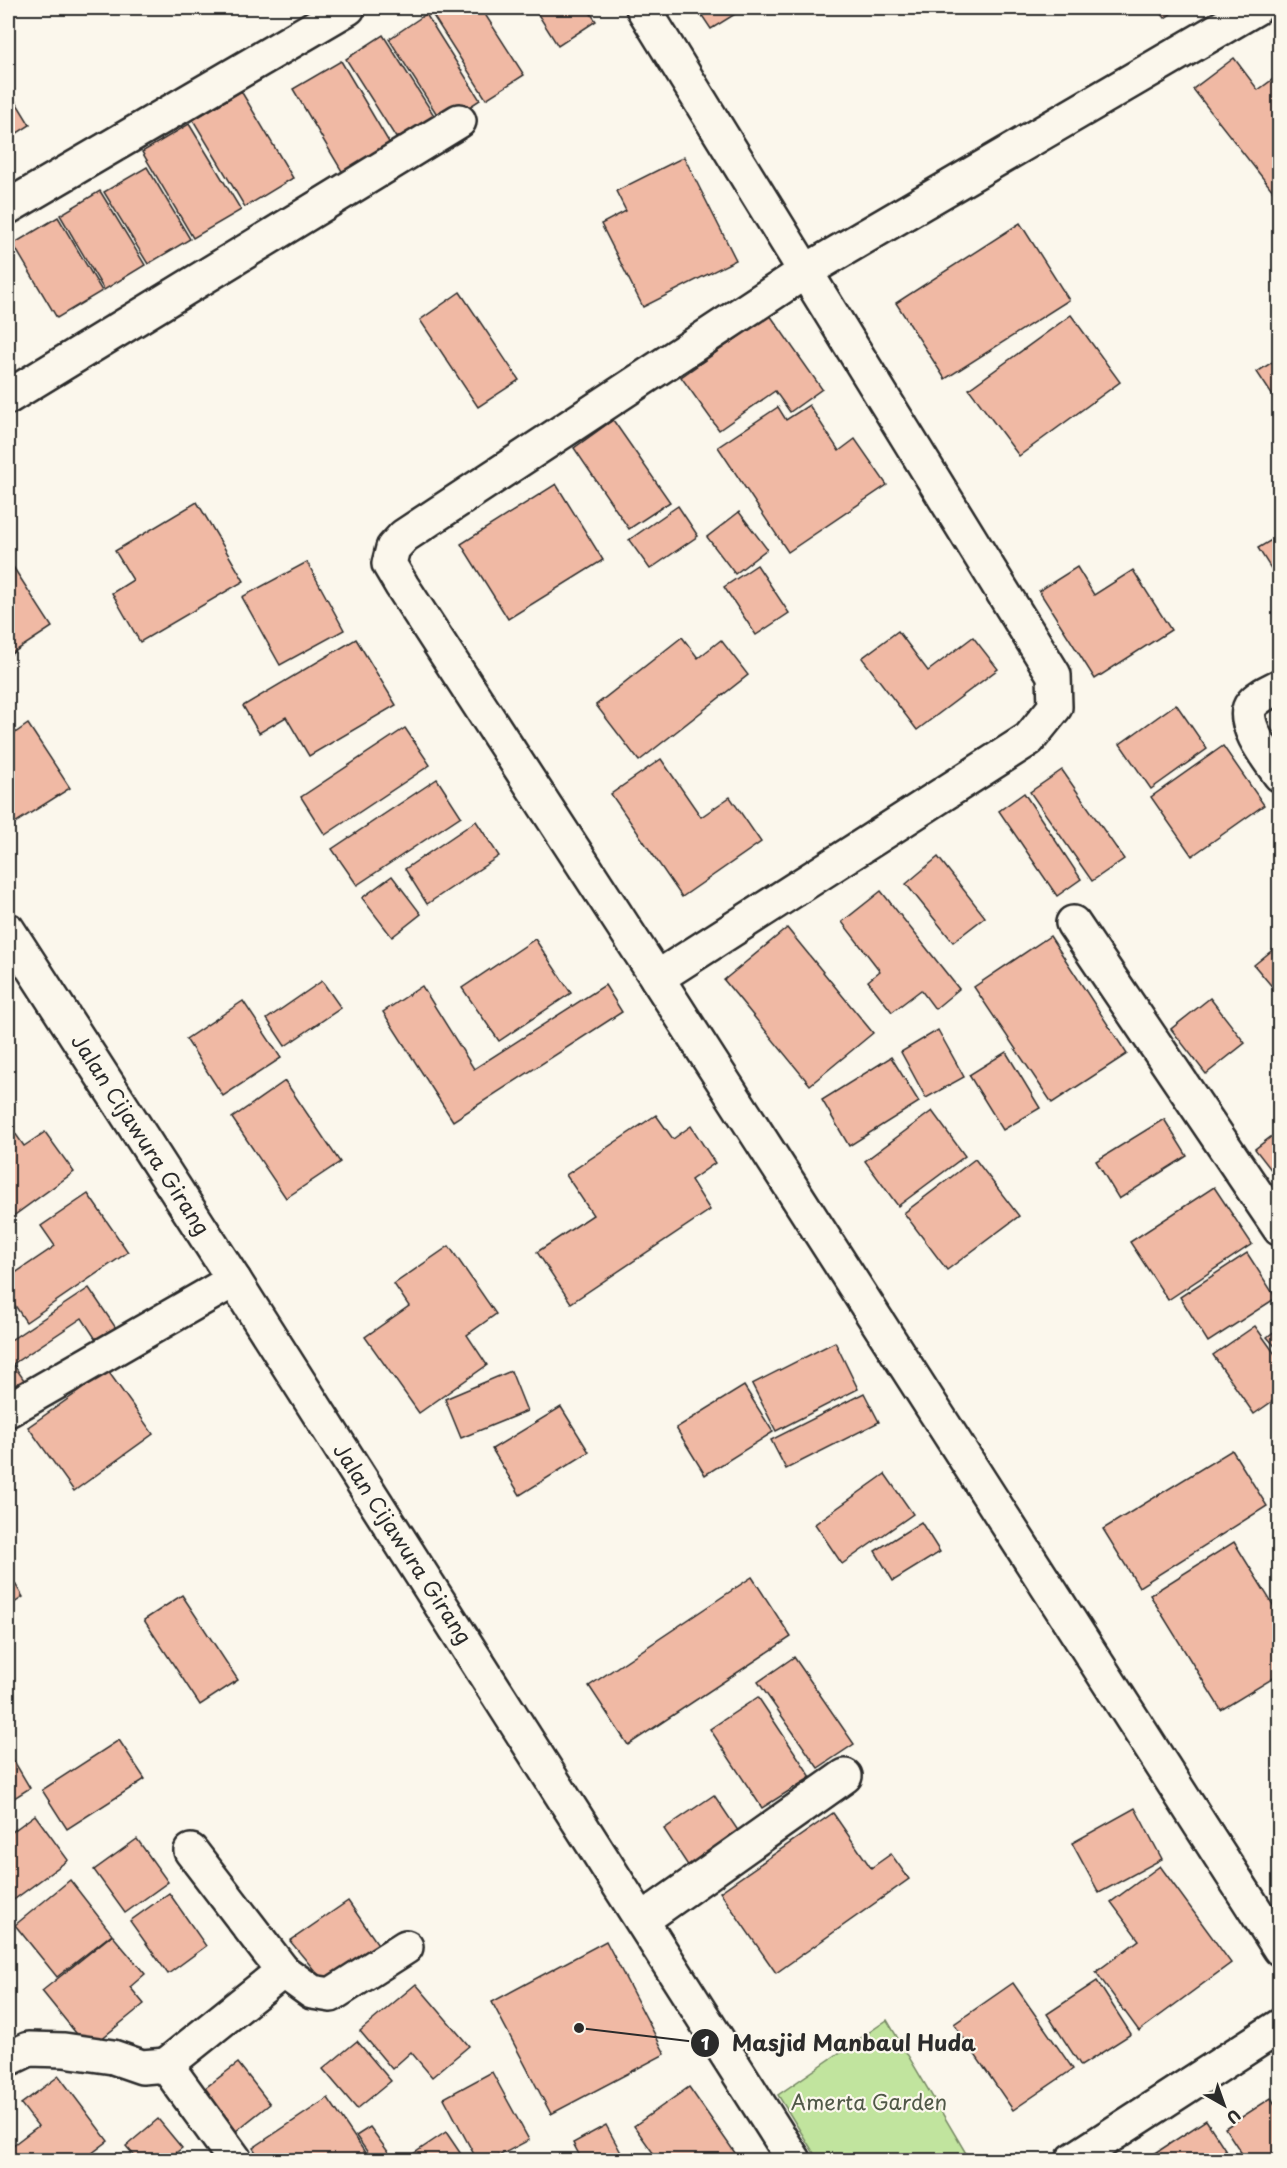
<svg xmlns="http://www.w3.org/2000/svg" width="1287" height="2168" font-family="'Playpen Sans',sans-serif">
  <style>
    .green { fill: #c1e49e; stroke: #768864; stroke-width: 1.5 }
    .building { fill: #f0b9a4; stroke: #2b2b2b; stroke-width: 1.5 }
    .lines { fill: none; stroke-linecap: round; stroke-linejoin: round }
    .street-casing { stroke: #2b2b2b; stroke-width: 38 }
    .street { stroke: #fbf7ec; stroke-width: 33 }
    .labels { text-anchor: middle; stroke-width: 4.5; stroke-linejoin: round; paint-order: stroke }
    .street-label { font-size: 21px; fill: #2b2b2b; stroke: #fbf7ec }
    .park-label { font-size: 21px; fill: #505948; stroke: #fbf7ec }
    .leader { fill: none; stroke: #2b2b2b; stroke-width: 2 }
    .callout-dot { fill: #2b2b2b; stroke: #fbf7ec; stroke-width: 2 }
    .mark-label { font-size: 18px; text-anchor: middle; font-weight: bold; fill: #fff }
    .callout-label { font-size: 22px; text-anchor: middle; font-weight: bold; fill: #2b2b2b; stroke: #fbf7ec; stroke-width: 4.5; stroke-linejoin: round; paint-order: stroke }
  </style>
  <rect width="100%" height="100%" fill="#fbf7ec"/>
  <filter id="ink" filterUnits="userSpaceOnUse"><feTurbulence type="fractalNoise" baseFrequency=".0167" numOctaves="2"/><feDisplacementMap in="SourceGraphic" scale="12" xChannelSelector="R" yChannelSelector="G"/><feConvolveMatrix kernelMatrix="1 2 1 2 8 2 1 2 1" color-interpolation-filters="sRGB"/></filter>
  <g filter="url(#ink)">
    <polygon class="green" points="887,2020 970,2160 818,2160 778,2095"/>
    <g class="building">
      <polygon points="442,8 481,8 524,75 486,99 432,14"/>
      <polygon points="534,8 587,8 596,21 558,46"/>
      <polygon points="697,8 745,8 711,29"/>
      <polygon points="1157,8 1179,8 1165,18"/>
      <polygon points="426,14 480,100 443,124 389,39"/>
      <polygon points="383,35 437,120 400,144 346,59"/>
      <polygon points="1234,58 1258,90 1280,74 1280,200 1193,89"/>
      <polygon points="341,61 393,149 346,178 293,89"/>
      <polygon points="8,89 30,125 8,139"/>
      <polygon points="241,91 293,178 245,207 193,120"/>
      <polygon points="189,124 241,210 193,238 142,152"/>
      <polygon points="684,157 736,260 643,307 601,224 626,211 616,191"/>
      <polygon points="147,167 190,239 148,264 104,192"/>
      <polygon points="100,191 145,265 104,290 60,215"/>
      <polygon points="58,217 102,291 57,318 13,244"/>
      <polygon points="1020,223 1069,300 945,379 896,303"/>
      <polygon points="460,292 519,380 478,407 420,320"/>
      <polygon points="770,315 822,389 790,412 775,391 719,430 681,377"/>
      <polygon points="1071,315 1120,382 1019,456 969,389"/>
      <polygon points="1280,357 1280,407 1257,372"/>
      <polygon points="809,405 839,451 855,439 887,485 788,552 718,447 778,407 786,420"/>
      <polygon points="613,420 670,502 629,529 574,448"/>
      <polygon points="556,484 603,560 508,619 461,544"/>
      <polygon points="197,502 244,581 140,642 112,593 133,580 115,551"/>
      <polygon points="678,506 698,536 650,569 629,540"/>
      <polygon points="739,512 767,549 735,574 707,537"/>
      <polygon points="1280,535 1280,583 1258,548"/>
      <polygon points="8,559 52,627 8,656"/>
      <polygon points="307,562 344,630 280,665 242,597"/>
      <polygon points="757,565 789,613 756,635 724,587"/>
      <polygon points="1077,567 1094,595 1133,570 1171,630 1095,679 1039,591"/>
      <polygon points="898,631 928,671 973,637 998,669 917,730 862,658"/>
      <polygon points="682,637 698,658 721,640 748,675 639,761 596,705"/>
      <polygon points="356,639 396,705 309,756 286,717 259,733 243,706"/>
      <polygon points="1176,704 1207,749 1151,789 1120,744"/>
      <polygon points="28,724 70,788 15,823 8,812 8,738"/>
      <polygon points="405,728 430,765 325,835 301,797"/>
      <polygon points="1223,746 1264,805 1192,856 1151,797"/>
      <polygon points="661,759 701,817 730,797 761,842 682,897 611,794"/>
      <polygon points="1062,770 1124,859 1092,881 1030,792"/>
      <polygon points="437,779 461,816 357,885 332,849"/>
      <polygon points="1024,793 1081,879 1057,896 999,811"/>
      <polygon points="476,821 499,856 427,904 405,869"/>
      <polygon points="938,857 985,917 953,942 906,884"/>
      <polygon points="392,876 421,914 392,937 362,898"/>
      <polygon points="881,891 959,989 935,1009 921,990 892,1012 868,981 880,971 842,922"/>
      <polygon points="787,928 873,1033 810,1085 724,980"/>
      <polygon points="1050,936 1127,1054 1052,1103 974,987"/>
      <polygon points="535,939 571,993 499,1041 462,988"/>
      <polygon points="1280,944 1280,996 1254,965"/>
      <polygon points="322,981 341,1008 285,1046 267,1019"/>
      <polygon points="605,985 622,1012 453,1121 383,1012 422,986 474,1069"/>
      <polygon points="1210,998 1245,1043 1206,1074 1171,1029"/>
      <polygon points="243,1001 281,1058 223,1096 186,1039"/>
      <polygon points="938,1030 964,1077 926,1098 901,1052"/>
      <polygon points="1006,1052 1040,1108 1003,1130 969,1075"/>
      <polygon points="891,1057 919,1102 849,1146 822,1100"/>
      <polygon points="285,1081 340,1162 286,1198 232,1118"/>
      <polygon points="932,1111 965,1156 898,1206 865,1161"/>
      <polygon points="656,1115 673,1139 691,1126 715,1163 691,1180 710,1210 571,1303 537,1252 593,1215 566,1175"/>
      <polygon points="1164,1119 1187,1156 1119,1199 1096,1161"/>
      <polygon points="8,1123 24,1146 45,1132 74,1172 9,1219 8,1217"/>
      <polygon points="1280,1130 1280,1181 1255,1149"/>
      <polygon points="975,1159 1019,1216 947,1270 904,1213"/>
      <polygon points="1214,1187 1252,1244 1168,1300 1130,1242"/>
      <polygon points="88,1194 128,1252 26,1322 8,1295 8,1278 55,1246 41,1226"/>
      <polygon points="449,1246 496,1314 467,1335 487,1365 419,1413 365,1337 409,1306 394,1284"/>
      <polygon points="1247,1253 1276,1298 1208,1342 1180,1297"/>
      <polygon points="89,1288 120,1334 101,1347 82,1318 13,1364 33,1393 8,1410 8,1342"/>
      <polygon points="1255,1326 1280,1361 1280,1396 1254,1414 1213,1355"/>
      <polygon points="1280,1327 1280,1352 1267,1337"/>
      <polygon points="835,1342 858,1389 776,1431 752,1384"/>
      <polygon points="108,1371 153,1434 74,1491 28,1427"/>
      <polygon points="511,1371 527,1411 461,1438 445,1399"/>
      <polygon points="744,1386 773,1432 705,1475 676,1428"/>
      <polygon points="864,1393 879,1422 786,1469 771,1440"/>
      <polygon points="561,1407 589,1452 520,1495 492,1449"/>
      <polygon points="1232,1450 1267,1506 1139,1587 1103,1529"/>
      <polygon points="885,1474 913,1514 842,1564 815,1524"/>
      <polygon points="921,1522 940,1552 893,1581 875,1551"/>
      <polygon points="1234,1542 1280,1616 1280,1674 1221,1710 1150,1595"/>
      <polygon points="8,1572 23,1597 8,1607"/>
      <polygon points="752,1577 791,1637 628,1745 589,1686"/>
      <polygon points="182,1595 238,1680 200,1705 144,1620"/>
      <polygon points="794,1657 854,1744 818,1768 758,1682"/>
      <polygon points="758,1697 811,1777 762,1808 710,1729"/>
      <polygon points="119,1740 145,1779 67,1829 42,1790"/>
      <polygon points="8,1751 30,1788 8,1802"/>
      <polygon points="714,1795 739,1832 689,1867 664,1829"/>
      <polygon points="1135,1808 1162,1859 1099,1893 1072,1843"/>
      <polygon points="833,1813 871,1868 891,1854 909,1879 776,1973 720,1892"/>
      <polygon points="35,1815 68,1860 8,1904 8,1835"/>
      <polygon points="137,1839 168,1882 125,1913 94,1870"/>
      <polygon points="1160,1866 1231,1963 1139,2031 1096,1972 1139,1940 1111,1902"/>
      <polygon points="70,1880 112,1934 57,1977 15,1925"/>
      <polygon points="169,1893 206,1946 168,1974 130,1921"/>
      <polygon points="348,1901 382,1950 325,1983 290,1941"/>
      <polygon points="112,1935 145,1974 130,1987 144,2004 89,2049 42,1991"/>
      <polygon points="606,1941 665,2054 551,2114 492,2002"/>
      <polygon points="1097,1981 1131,2034 1081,2066 1047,2014"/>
      <polygon points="1013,1983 1073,2069 1013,2110 954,2024"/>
      <polygon points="416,1984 469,2046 432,2077 411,2052 392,2069 360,2031"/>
      <polygon points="357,2041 391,2081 357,2109 323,2069"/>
      <polygon points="238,2063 270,2104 236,2131 204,2089"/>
      <polygon points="492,2072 529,2140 491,2160 477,2160 444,2098"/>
      <polygon points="59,2076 108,2141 83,2160 8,2160 8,2149 38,2126 21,2104"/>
      <polygon points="689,2087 740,2160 658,2160 634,2126"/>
      <polygon points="328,2098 370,2160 261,2160 253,2148"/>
      <polygon points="1271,2098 1280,2112 1280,2160 1246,2160 1225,2128"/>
      <polygon points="158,2119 182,2148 167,2160 138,2160 126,2146"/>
      <polygon points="1206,2120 1232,2160 1159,2160 1154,2154"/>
      <polygon points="606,2125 625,2160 582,2160 573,2143"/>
      <polygon points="370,2127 394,2160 373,2160 356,2136"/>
      <polygon points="446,2132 465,2160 404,2160"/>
    </g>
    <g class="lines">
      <defs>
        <g id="street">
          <polyline points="643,8 1054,675 1055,707 1029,739 657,978 1280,1949"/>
          <polyline points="8,207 348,8"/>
          <polyline points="8,397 459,121"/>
          <path d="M1280,686C1271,691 1258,696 1252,704C1238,721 1270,761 1280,775"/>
          <polyline points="1073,923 1280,1229"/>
          <polyline points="8,930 234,1280 794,2160"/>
          <polyline points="657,978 402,586 389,564 393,548 404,536 806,271 1256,8"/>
          <polyline points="8,1410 234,1280"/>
          <polyline points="642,1920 845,1776"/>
          <polyline points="283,1971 312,1992 331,1995 406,1947"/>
          <polyline points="8,2059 29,2049 64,2050 113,2057 142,2067 166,2065 235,2160"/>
          <polyline points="166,2065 283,1971 191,1851"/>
          <polyline points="1073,2160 1280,2026"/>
        </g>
      </defs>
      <use href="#street" class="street-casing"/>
      <use href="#street" class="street"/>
    </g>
  </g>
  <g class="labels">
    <g class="street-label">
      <text transform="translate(140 1135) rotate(57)" y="7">Jalan Cijawura Girang</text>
      <text transform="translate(402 1544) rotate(57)" y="7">Jalan Cijawura Girang</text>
    </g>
    <g class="park-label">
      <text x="869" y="2110">Amerta Garden</text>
    </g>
  </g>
  <path class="leader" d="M579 2028L705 2043"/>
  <g class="callout-dot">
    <circle cx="579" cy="2028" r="6"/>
    <circle cx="705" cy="2043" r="15"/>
  </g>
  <g class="mark-label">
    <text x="705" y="2050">1</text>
  </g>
  <g class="callout-label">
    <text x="854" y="2051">Masjid Manbaul Huda</text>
  </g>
  <rect width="1287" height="2168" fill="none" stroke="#fbf7ec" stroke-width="30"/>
  <rect x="15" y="15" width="1257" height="2138" fill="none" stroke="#2b2b2b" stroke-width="2" filter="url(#ink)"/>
  <g transform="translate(1224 2105) rotate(140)" stroke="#fbf7ec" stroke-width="4.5" paint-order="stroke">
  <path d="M0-4.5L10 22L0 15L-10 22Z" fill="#2b2b2b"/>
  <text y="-9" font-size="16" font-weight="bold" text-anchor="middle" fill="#2b2b2b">U</text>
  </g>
</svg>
